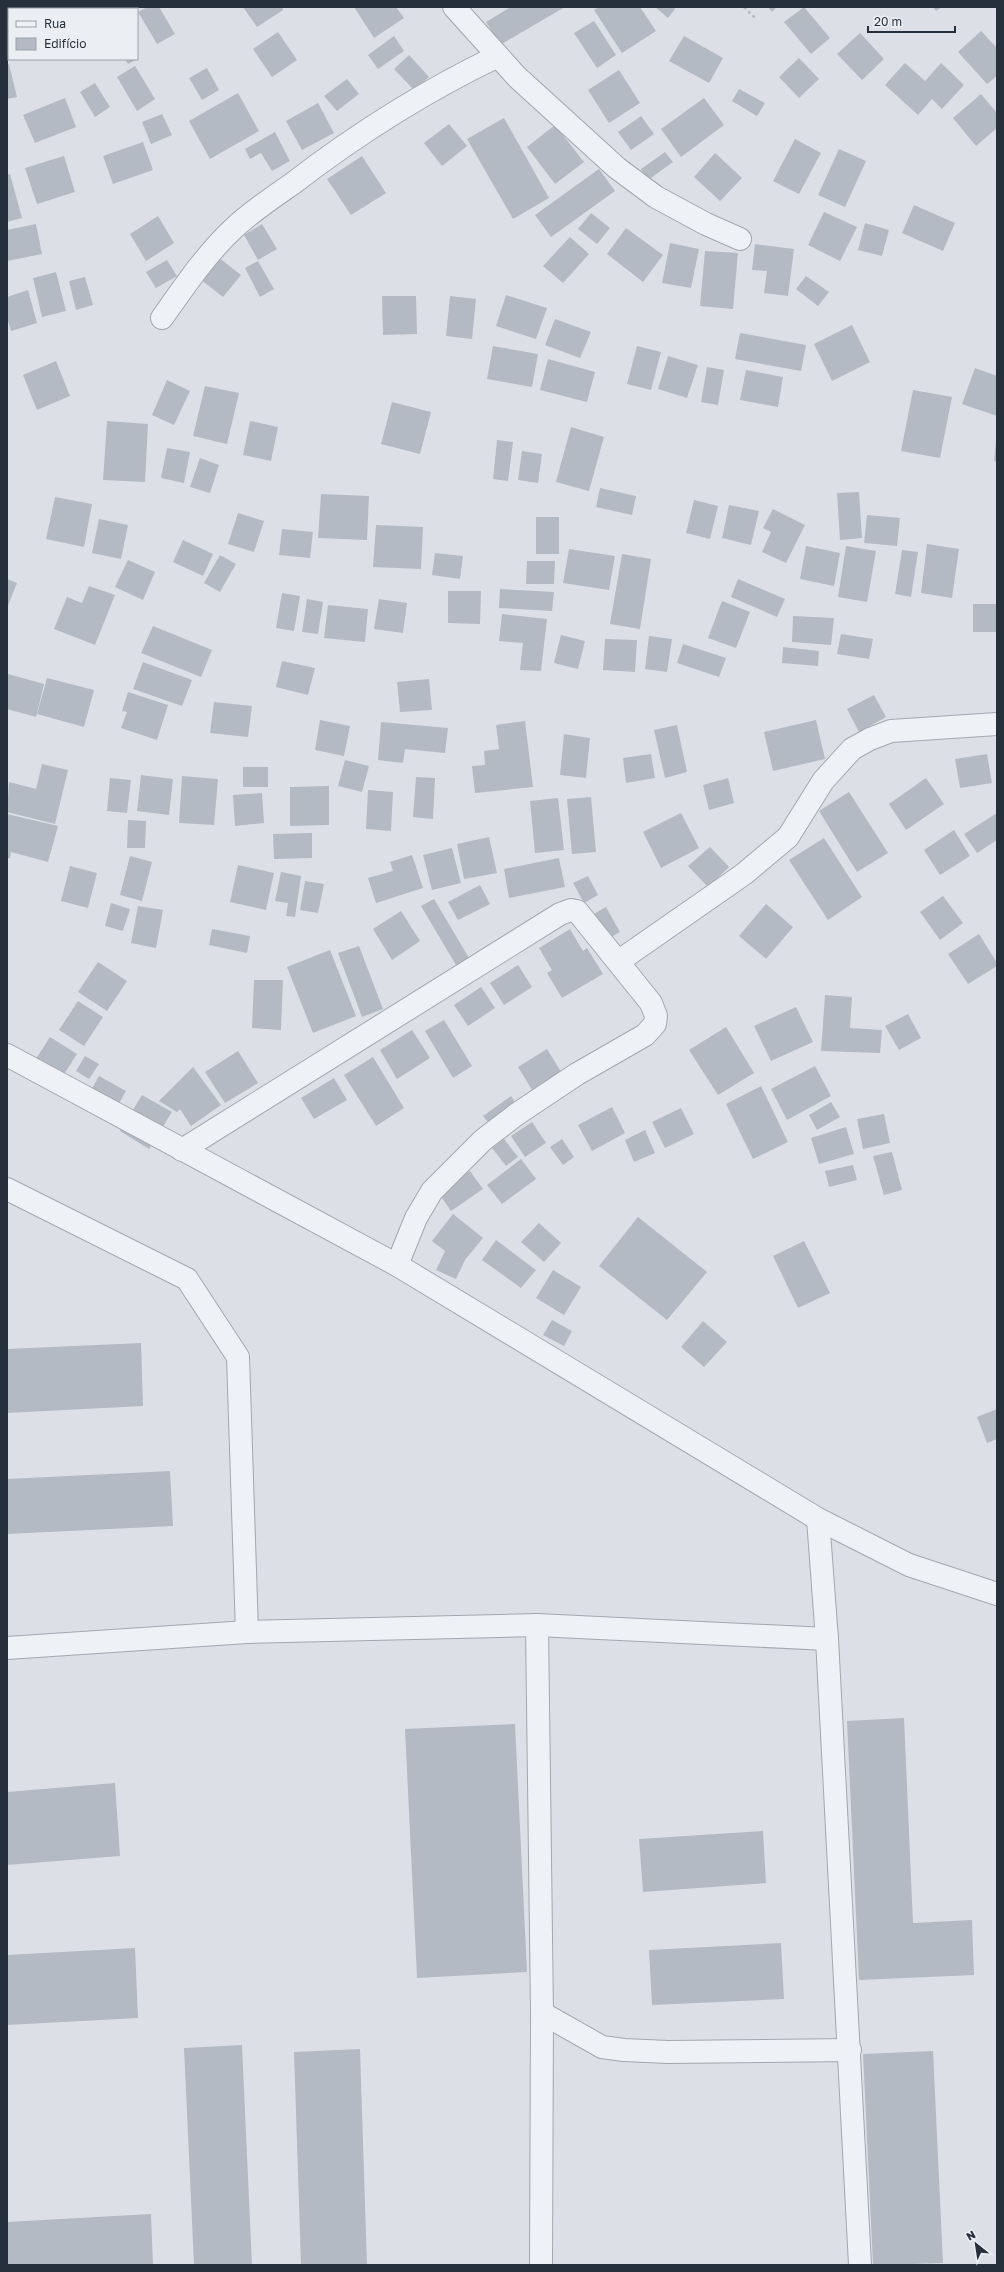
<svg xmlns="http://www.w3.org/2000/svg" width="1004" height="2272" font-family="'Golos Text',sans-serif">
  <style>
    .building { fill: #b3bac3 }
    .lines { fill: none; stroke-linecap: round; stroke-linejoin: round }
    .minor-casing { stroke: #a2a7b0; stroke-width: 24 }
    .path { stroke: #b6bbc1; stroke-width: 2.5; stroke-dasharray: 3 3; stroke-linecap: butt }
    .minor { stroke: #eef1f5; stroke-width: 22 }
  </style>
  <rect width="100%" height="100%" fill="#dce0e6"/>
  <g class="building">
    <polygon points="7,7 14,7 15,9 9,9 9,22 7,23"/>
    <polygon points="40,7 66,7 62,9 41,9"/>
    <polygon points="109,7 117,7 117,9 105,9"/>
    <polygon points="147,7 159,7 175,34 157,44 138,12"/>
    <polygon points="243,7 282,7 283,10 257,27"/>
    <polygon points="354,7 396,7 404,18 374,38"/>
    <polygon points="511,7 565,7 500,45 486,22"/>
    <polygon points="599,7 640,7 656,31 622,53 594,10"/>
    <polygon points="655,7 673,7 675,9 668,18"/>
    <polygon points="768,7 777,7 772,12"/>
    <polygon points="804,7 830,38 811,54 784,22"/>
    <polygon points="933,7 942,7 936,11"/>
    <polygon points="594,21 616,55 597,68 574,33"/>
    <polygon points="981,31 997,48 997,76 987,84 958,52"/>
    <polygon points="278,32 297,60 272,77 253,49"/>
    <polygon points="860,33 884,59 862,80 837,54"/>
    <polygon points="394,36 404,51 378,69 368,55"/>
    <polygon points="684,36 723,58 709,83 669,61"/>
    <polygon points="409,55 429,77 414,90 394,69"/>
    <polygon points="799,58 819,79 799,98 779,77"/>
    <polygon points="125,59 137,59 128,64"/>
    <polygon points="905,63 925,81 941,63 964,85 942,109 932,99 918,115 885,85"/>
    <polygon points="7,64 9,64 17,97 7,99"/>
    <polygon points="135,66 155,99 137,111 117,77"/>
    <polygon points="207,68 219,90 202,100 189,78"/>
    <polygon points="619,70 640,103 609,123 588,90"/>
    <polygon points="347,79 359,94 337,111 324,96"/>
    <polygon points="95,83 110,107 95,117 80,92"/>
    <polygon points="739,89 765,103 757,116 732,101"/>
    <polygon points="238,93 259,131 210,159 189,121"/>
    <polygon points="981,94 997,113 997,128 976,146 953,118"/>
    <polygon points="65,98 76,127 35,143 23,115"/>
    <polygon points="704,98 724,125 681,157 661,129"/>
    <polygon points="318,103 334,133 302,150 286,121"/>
    <polygon points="162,114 172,135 151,144 142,122"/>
    <polygon points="641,116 654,134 631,150 618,132"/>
    <polygon points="504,118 549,198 513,219 467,139"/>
    <polygon points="449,124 467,146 442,166 424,143"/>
    <polygon points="555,125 584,162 555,184 527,147"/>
    <polygon points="275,132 290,161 272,171 261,153 250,159 245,149"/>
    <polygon points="795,139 821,153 799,194 773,181"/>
    <polygon points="143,142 153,170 113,184 103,156"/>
    <polygon points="839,149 866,161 845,207 818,195"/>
    <polygon points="665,152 673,162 648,180 641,169"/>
    <polygon points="715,153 742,178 720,201 694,177"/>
    <polygon points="64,156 75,192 37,204 25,168"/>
    <polygon points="362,156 386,193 351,215 327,179"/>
    <polygon points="599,169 615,191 551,237 535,215"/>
    <polygon points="10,174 22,218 7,222 7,175"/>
    <polygon points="914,205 955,223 943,251 902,233"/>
    <polygon points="824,212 857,227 840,261 808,245"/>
    <polygon points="591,213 610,228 597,244 578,229"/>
    <polygon points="158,216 174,243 146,261 130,234"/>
    <polygon points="865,223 889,230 882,256 858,250"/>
    <polygon points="36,224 42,254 7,261 7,230"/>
    <polygon points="262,224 277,249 258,260 244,235"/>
    <polygon points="626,228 663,255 643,282 607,254"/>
    <polygon points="570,237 589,254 563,283 543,266"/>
    <polygon points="670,243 699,249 691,288 662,283"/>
    <polygon points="755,244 794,249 788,296 764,293 767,271 752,270"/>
    <polygon points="705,251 738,253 733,309 700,306"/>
    <polygon points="218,257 241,275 223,297 200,279"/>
    <polygon points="167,260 177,276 156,288 146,272"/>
    <polygon points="258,261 274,289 260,297 245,268"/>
    <polygon points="56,272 66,311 42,317 33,278"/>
    <polygon points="806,276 829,292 818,306 796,289"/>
    <polygon points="85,277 93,305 76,310 69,281"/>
    <polygon points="28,290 37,323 11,331 7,318 7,297"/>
    <polygon points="506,295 547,308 536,339 496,326"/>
    <polygon points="382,296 416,296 417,334 383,335"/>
    <polygon points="450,296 476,299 472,339 446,336"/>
    <polygon points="555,319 591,332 580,358 545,345"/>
    <polygon points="852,325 870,362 832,381 814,344"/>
    <polygon points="740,333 806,345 801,371 735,359"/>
    <polygon points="493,346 538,354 532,387 487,379"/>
    <polygon points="637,346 661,352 651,390 627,384"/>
    <polygon points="668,356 698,365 687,398 658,389"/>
    <polygon points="548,359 595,372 587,402 540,390"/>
    <polygon points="56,361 70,396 37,410 23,375"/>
    <polygon points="707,367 724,370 718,405 701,402"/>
    <polygon points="975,368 997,376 997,416 962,404"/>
    <polygon points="746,370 783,377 778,407 740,400"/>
    <polygon points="167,380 190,391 174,425 152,415"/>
    <polygon points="205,386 239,393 227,444 193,436"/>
    <polygon points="913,390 952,397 940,458 901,451"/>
    <polygon points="392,402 431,412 420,454 381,444"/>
    <polygon points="107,421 148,424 145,482 103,480"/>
    <polygon points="250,421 278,427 271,461 243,455"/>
    <polygon points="571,427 604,437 589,491 556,482"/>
    <polygon points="497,440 513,442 508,481 493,479"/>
    <polygon points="996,440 997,440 997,462 994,461"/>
    <polygon points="167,448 190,452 184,483 161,478"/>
    <polygon points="522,451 542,454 538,483 518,480"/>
    <polygon points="200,458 219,465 210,493 190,487"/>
    <polygon points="600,488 636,496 632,515 596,507"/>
    <polygon points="859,492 862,538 840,540 837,493"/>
    <polygon points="321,494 369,496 367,540 318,538"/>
    <polygon points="55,497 92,504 84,547 46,539"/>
    <polygon points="694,500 718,506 710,539 686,533"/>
    <polygon points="729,505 759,511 751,545 722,538"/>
    <polygon points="773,509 805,525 786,563 762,552 771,532 763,528"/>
    <polygon points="238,513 264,521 254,552 228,544"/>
    <polygon points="867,515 900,518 897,546 864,543"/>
    <rect x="536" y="517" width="23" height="37"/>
    <polygon points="99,519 128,525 121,559 92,553"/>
    <polygon points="376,525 423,527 421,569 373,567"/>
    <polygon points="282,529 313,532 310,558 279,555"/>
    <polygon points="183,540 213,554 203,576 173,562"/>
    <polygon points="927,544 959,549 952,598 921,593"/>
    <polygon points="806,546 840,553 834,586 800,579"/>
    <polygon points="846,546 876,551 867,602 838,597"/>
    <polygon points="569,549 615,556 609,590 563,583"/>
    <polygon points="902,550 918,552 911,597 895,594"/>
    <polygon points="435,553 463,556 460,579 432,575"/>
    <polygon points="622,554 651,559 640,629 610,624"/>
    <polygon points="220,555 236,564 220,592 204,583"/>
    <polygon points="128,560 155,572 143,600 115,587"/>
    <polygon points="527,561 555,561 554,584 526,584"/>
    <polygon points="7,579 17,583 7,608"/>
    <polygon points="738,579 785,599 777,617 731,597"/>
    <polygon points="89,586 115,595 95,645 54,629 67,597 82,603"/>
    <polygon points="500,589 554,592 552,611 499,608"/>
    <polygon points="448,591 481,591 480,624 448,623"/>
    <polygon points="282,593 300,596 294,631 276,628"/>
    <polygon points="307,599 323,602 318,634 302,632"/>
    <polygon points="379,599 407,603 403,633 374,629"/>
    <polygon points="722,601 750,612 736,648 708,638"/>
    <rect x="973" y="604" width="24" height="28"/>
    <polygon points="328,605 368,609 365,642 324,638"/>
    <polygon points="502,614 547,619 541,671 520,670 523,643 499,641"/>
    <polygon points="793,616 834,618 831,645 792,642"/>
    <polygon points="153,626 212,650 201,677 141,653"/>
    <polygon points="841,634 873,639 869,659 837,654"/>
    <polygon points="561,635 585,641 578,669 554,663"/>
    <polygon points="649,636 672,639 667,672 645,669"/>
    <polygon points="605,639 637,640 635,672 603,670"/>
    <polygon points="683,644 726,658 719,677 677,663"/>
    <polygon points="783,647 819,651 818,666 782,663"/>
    <polygon points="282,661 315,668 308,695 276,687"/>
    <polygon points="143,662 192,680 182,706 133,689"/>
    <polygon points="8,674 44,684 36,717 7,709"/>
    <polygon points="47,678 94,690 84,727 37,714"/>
    <polygon points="429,679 432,710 400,712 397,682"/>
    <polygon points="128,692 168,705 157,740 121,728 127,712 122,711"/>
    <polygon points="874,695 886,717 859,732 847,709"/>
    <polygon points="214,702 252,706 248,737 210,733"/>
    <polygon points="320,720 350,726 344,756 315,750"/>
    <polygon points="816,720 825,759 773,771 764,732"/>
    <polygon points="525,721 533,787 475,793 472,766 485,765 484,751 499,749 496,725"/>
    <polygon points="381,722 448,728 445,753 405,749 403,763 378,760"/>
    <polygon points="677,725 687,772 665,778 654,730"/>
    <polygon points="564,734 590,738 586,778 560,775"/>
    <polygon points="651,754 655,778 626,783 623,758"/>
    <polygon points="987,754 992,783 960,788 955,759"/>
    <polygon points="345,760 369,766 362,792 338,786"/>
    <polygon points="42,764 68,770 55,824 7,812 9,782 36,789"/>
    <rect x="243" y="767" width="25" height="20"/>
    <polygon points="141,775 173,779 169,815 137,811"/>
    <polygon points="182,776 218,779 214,825 179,823"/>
    <polygon points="416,777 435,778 433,819 413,817"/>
    <polygon points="110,778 131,780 127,813 107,811"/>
    <polygon points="728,778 734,803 709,810 703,785"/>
    <polygon points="926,778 944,804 906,830 889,804"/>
    <polygon points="329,786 329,825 290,826 290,787"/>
    <polygon points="368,790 393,792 391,831 366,829"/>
    <polygon points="849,792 888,853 857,872 819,811"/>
    <polygon points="262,793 264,823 235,826 233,795"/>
    <polygon points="591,797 596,852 572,854 567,799"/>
    <polygon points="558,798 564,850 535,853 530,801"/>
    <polygon points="681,813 699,848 661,868 643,832"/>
    <polygon points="997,813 997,840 977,853 964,834"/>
    <polygon points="7,814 58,826 48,862 11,852 10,858 7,858"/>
    <polygon points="128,820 146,821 145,848 127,848"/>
    <polygon points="954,830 970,856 940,875 924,850"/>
    <polygon points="312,833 312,858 274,859 273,834"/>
    <polygon points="489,837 497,873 464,879 457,844"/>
    <polygon points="824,838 862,897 828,920 789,860"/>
    <polygon points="710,847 729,867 708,887 688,866"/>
    <polygon points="452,848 461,883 432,890 423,855"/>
    <polygon points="412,855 423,888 376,903 368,878 393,871 390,862"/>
    <polygon points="130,856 152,862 142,901 120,895"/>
    <polygon points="559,858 565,887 509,898 504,869"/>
    <polygon points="238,865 274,873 266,910 230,902"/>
    <polygon points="70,866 97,873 88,908 61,901"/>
    <polygon points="281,872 301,876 295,917 286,916 288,903 275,901"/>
    <polygon points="588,876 598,895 584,903 573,883"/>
    <polygon points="305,881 324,884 318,913 300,910"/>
    <polygon points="480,885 490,904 458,920 448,902"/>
    <polygon points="943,896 963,923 940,940 920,912"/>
    <polygon points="434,899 469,958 456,965 421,906"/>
    <polygon points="111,903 130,909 123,931 105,926"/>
    <polygon points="766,904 793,927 766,959 739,936"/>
    <polygon points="138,906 163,910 156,948 131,943"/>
    <polygon points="606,907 620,932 606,940 592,915"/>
    <polygon points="401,911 420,941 392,960 373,929"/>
    <polygon points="212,929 250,936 247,953 209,945"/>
    <polygon points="570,929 583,951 587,948 603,974 562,998 547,973 552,970 539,948"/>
    <polygon points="979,934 997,963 997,966 968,984 948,954"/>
    <polygon points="359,946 383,1009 362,1017 338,953"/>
    <polygon points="330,950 356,1016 313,1033 287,967"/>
    <polygon points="98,962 127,981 107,1011 78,992"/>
    <polygon points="518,965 532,987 504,1005 490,983"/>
    <polygon points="254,980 283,980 281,1030 252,1028"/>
    <polygon points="481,987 495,1008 468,1026 454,1005"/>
    <polygon points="825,995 852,997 850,1028 882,1030 880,1053 821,1051"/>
    <polygon points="78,1001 103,1017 84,1046 59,1030"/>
    <polygon points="796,1007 813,1042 771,1061 754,1026"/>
    <polygon points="908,1014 921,1038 899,1050 885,1026"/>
    <polygon points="444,1020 472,1066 453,1078 425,1031"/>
    <polygon points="726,1027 754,1073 718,1095 689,1050"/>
    <polygon points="412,1030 430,1058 397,1079 380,1050"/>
    <polygon points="50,1037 77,1054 61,1079 34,1062"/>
    <polygon points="547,1049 563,1075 534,1093 518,1067"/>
    <polygon points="238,1051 258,1083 225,1103 205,1072"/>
    <polygon points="85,1056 99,1064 89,1079 76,1071"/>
    <polygon points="373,1057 404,1108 376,1126 344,1075"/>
    <polygon points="815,1066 831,1096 787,1120 771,1089"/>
    <polygon points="193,1067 221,1105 191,1126 180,1109 177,1112 159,1101"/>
    <polygon points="99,1076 126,1091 116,1109 89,1094"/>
    <polygon points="334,1078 347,1100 314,1119 301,1098"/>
    <polygon points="761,1086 788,1142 753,1159 726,1104"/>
    <polygon points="142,1095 172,1112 149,1149 120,1131"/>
    <polygon points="511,1096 518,1107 491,1126 483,1116"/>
    <polygon points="831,1102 840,1117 817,1130 809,1115"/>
    <polygon points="612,1107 625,1133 592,1151 578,1125"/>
    <polygon points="681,1108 694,1134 665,1148 652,1122"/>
    <polygon points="884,1114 890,1143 863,1149 857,1119"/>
    <polygon points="532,1122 546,1143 525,1157 511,1136"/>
    <polygon points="846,1127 854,1154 819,1164 811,1138"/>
    <polygon points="645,1130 655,1153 634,1162 625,1140"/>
    <polygon points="504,1139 518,1157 506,1166 492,1148"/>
    <polygon points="562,1139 574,1157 563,1165 550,1147"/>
    <polygon points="892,1152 902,1190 884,1195 873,1156"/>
    <polygon points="521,1159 536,1179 502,1204 487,1185"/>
    <polygon points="853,1165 857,1180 829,1187 825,1171"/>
    <polygon points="470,1171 483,1189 451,1211 438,1192"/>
    <polygon points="453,1214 483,1238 465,1260 456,1279 436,1270 445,1251 432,1241"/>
    <polygon points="638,1217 707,1272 667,1320 599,1266"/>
    <polygon points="539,1223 561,1243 544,1262 521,1242"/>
    <polygon points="496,1240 536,1270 521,1288 482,1260"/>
    <polygon points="804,1241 830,1293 798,1308 773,1256"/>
    <polygon points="553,1270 581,1287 564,1315 536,1298"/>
    <polygon points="552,1320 572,1331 564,1346 543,1335"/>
    <polygon points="703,1321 727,1342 704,1367 681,1347"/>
    <polygon points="141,1343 143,1406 7,1413 7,1349"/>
    <polygon points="997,1409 997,1439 987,1443 977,1417"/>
    <polygon points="170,1471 173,1526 7,1534 7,1479"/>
    <polygon points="904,1718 913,1923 972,1920 974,1975 859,1980 847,1721"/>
    <polygon points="515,1724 527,1972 417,1978 405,1729"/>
    <polygon points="115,1783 120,1856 7,1865 7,1792"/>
    <polygon points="763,1831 766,1883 643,1892 639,1839"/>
    <polygon points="781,1943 784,1999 652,2005 649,1950"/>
    <polygon points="135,1948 138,2018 7,2025 7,1955"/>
    <polygon points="242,2045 252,2265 194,2265 184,2048"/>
    <polygon points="360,2049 367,2265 301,2265 294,2052"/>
    <polygon points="933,2051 943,2263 873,2265 863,2054"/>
    <polygon points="151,2214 153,2265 7,2265 7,2222"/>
  </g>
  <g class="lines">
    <defs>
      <g id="minor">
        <polyline points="454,7 517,77 617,168 656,197 706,224 740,239"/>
        <path d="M162,318C184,287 206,254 234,228C251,212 272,198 292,184C357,134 423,92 498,56"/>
        <polyline points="619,961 744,874 788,837 823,781 852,749 870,739 891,731 997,724"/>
        <polyline points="7,1055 397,1265 818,1519 909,1565 997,1594"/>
        <polyline points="182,1150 560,914 571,910 577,911 651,1003 656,1016 655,1024 645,1035 577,1074 517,1114 483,1140 432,1191 416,1218 397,1265"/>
        <polyline points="7,1189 187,1279 238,1357 247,1632"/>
        <polyline points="818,1519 827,1639 860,2265"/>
        <polyline points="537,1625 542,2013 541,2265"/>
        <polyline points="7,1648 247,1632 537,1625 827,1639"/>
        <polyline points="542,2013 602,2047 624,2050 668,2052 850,2050"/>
      </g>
    </defs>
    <use href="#minor" class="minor-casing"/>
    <polyline class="path" points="744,7 755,18"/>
    <use href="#minor" class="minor"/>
  </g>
  <rect width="1004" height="2272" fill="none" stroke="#262f3c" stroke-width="16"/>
  <rect x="8" y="8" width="130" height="52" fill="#ebeff4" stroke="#9ca2aa"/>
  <rect x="16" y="21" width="20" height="6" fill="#eef1f5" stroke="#9ca2aa"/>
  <text x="44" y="28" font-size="12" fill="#262f3c">Rua</text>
  <rect x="16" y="38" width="20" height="12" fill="#b3bac3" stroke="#9ca2aa"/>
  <text x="44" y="48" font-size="12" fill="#262f3c">Edifício</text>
  <g transform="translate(976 2244) rotate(330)" stroke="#ebeff4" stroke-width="3" paint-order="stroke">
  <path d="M0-3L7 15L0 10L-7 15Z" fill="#262f3c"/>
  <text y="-6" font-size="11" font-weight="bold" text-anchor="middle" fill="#262f3c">N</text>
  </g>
  <path d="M868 26v6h87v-6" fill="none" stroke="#262f3c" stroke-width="2"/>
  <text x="874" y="26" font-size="12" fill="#262f3c" stroke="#ebeff4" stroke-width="3" paint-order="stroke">20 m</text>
</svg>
